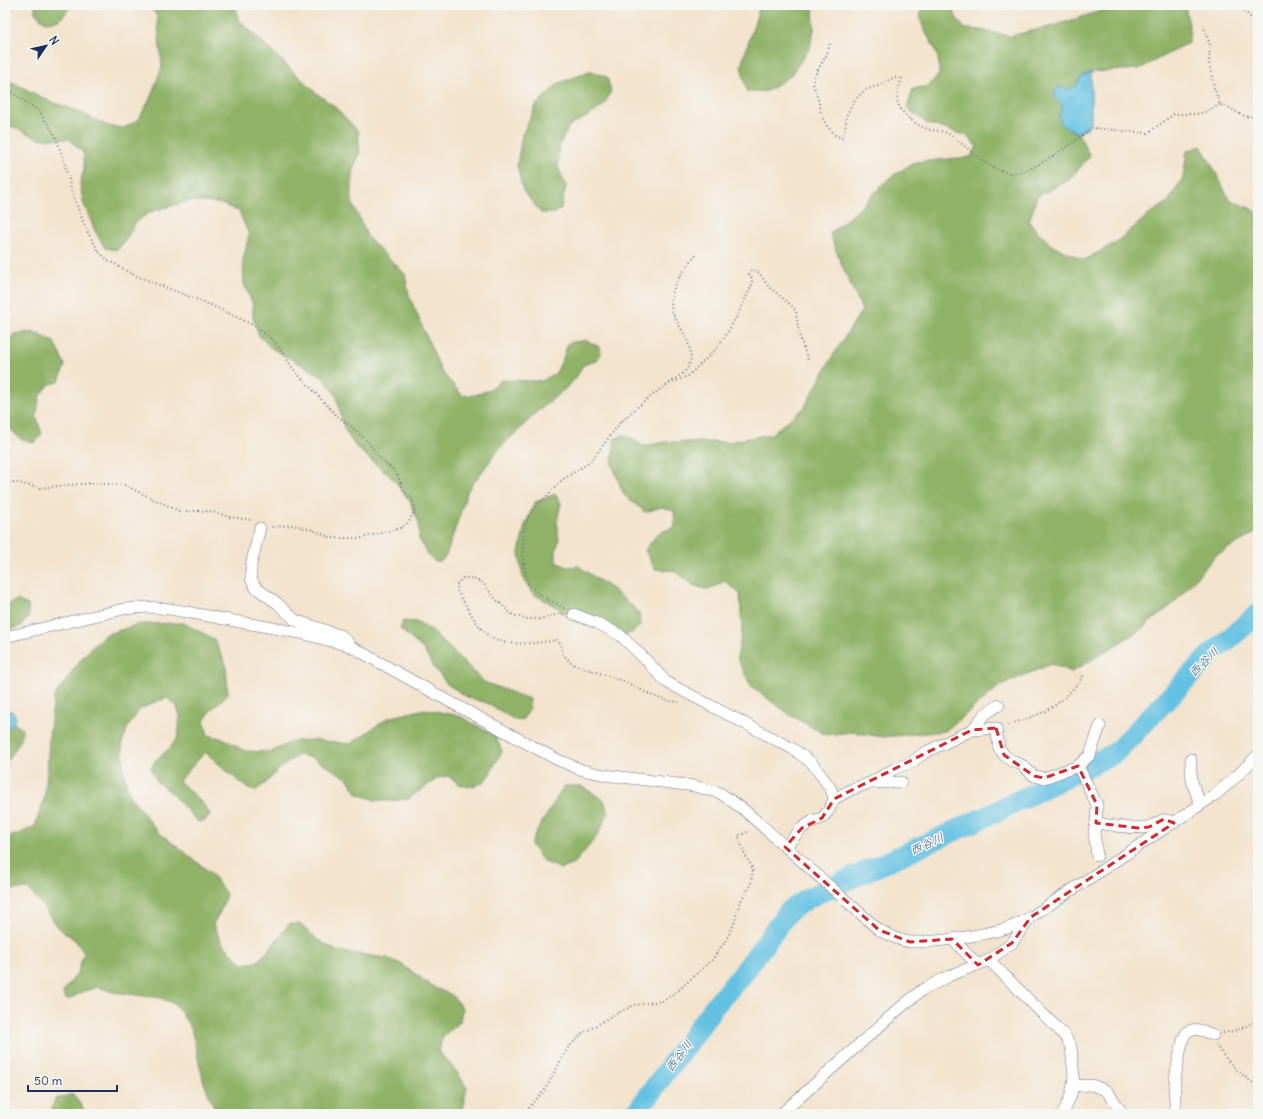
<svg xmlns="http://www.w3.org/2000/svg" width="1263" height="1119" font-family="Delius,'Klee One',sans-serif">
  <style>
    .forest { fill: #8fb266; stroke: #557062 }
    .water { fill: #64c1e2; stroke: #4078a0 }
    .lines { fill: none; stroke-linecap: round; stroke-linejoin: round }
    .river { stroke: #64c1e2; stroke-width: 21 }
    .minor-casing { stroke: #676e84; stroke-width: 12 }
    .path { stroke: #676e84; stroke-width: 2; stroke-dasharray: 1 3; stroke-linecap: butt }
    .minor { stroke: #fff; stroke-width: 11 }
    .marked { fill: none; stroke: #d62828; stroke-width: 3; stroke-dasharray: 8 5; stroke-linejoin: round }
    .labels { text-anchor: middle; stroke-width: 3; stroke-linejoin: round; paint-order: stroke }
    .water-label { font-size: 12px; font-style: italic; fill: #315b86; stroke: #f6f6f2 }
  </style>
  <rect width="100%" height="100%" fill="#f6f6f2"/>
  <filter id="ink" filterUnits="userSpaceOnUse"><feTurbulence type="fractalNoise" baseFrequency=".025" numOctaves="2"/><feDisplacementMap in="SourceGraphic" scale="8" xChannelSelector="R" yChannelSelector="G"/><feConvolveMatrix kernelMatrix="1 2 1 2 8 2 1 2 1" color-interpolation-filters="sRGB"/></filter>
  <filter id="wash" filterUnits="userSpaceOnUse"><feTurbulence type="fractalNoise" baseFrequency=".012" numOctaves="4" result="noise"/><feDisplacementMap in="SourceGraphic" scale="16" xChannelSelector="R" yChannelSelector="G"/><feGaussianBlur stdDeviation="0.9" result="paint"/><feColorMatrix in="noise" values="0 0 0 0 0 0 0 0 0 0 0 0 0 0 0 0 0 1.4 0 .05"/><feComposite in="paint" operator="in"/></filter>
  <g filter="url(#wash)">
    <rect width="100%" height="100%" fill="#f3e3cc"/>
    <g class="forest">
      <polygon points="35,5 72,5 60,20 45,22 35,13"/>
      <polygon points="149,5 235,5 239,20 315,92 335,107 358,131 360,153 352,172 352,202 368,238 405,274 409,295 441,371 463,396 475,395 489,390 502,380 542,381 556,373 563,358 568,343 586,340 599,347 601,354 596,361 583,365 576,378 566,388 538,411 499,449 468,490 446,556 441,561 434,561 428,555 419,539 419,523 410,502 395,481 355,446 344,428 336,395 322,376 271,348 259,336 253,317 253,305 244,284 243,260 249,235 239,211 218,203 188,201 150,212 136,222 125,241 117,250 105,248 95,231 83,202 80,183 84,170 84,154 69,139 39,139 5,123 5,80 16,84 51,102 75,110 108,126 124,128 138,120 149,101 162,67 157,16"/>
      <polygon points="760,5 813,5 814,30 809,50 790,76 767,91 747,92 741,66"/>
      <path d="M924,5H951L956,17L965,29L981,30L1010,36L1053,26L1119,5H1185L1190,31L1188,43L1139,69L1091,72L1081,77L1077,85L1068,90L1058,86L1063,106L1059,115L1073,132L1078,133L1090,156L1069,180L1037,196L1029,222L1051,245L1084,260L1115,243L1151,213L1168,202L1183,178L1187,151L1201,146L1215,171L1229,199L1256,211L1258,219V529L1250,536L1216,555L1173,604L1137,632L1072,672L1051,664L1001,685L945,731L883,737L851,732L826,735L790,715L751,686L737,658L742,630L740,594L725,581L708,590L693,585L675,571L655,569L645,550L658,533L675,527L674,511L662,507L645,512L624,495L612,464L615,438L625,435L644,446L665,442H728L771,434L804,408L834,354L862,310L840,261L830,233L859,209L889,178L915,162L971,157L977,147L967,136L926,123L907,108L913,89L928,86L939,74C939,67 939,58 936,52C931,38 913,20 924,5Z"/>
      <polygon points="592,71 607,77 611,91 604,105 590,115 569,126 559,146 558,167 566,186 561,208 555,213 541,213 523,191 517,165 522,135 537,104 559,83"/>
      <polygon points="34,332 54,342 65,365 59,382 50,384 40,395 36,416 42,434 34,443 20,439 5,423 5,346 14,334"/>
      <polygon points="555,494 561,503 557,522 559,540 556,550 556,562 567,567 578,566 612,589 639,612 640,626 633,632 625,635 572,620 558,608 533,594 523,578 519,553 525,525 535,502"/>
      <polygon points="17,600 28,605 29,616 22,625 5,632 5,606"/>
      <polygon points="403,621 416,622 431,630 484,682 529,699 530,709 523,719 515,720 487,703 467,697 447,684 433,666 423,649 400,629"/>
      <polygon points="183,623 214,639 226,665 228,694 211,710 204,721 208,735 224,739 245,751 271,752 293,741 317,740 350,744 388,718 425,709 460,716 495,736 502,751 489,775 483,783 468,787 459,784 448,776 438,778 408,799 392,801 375,800 358,794 347,778 313,758 298,755 278,770 267,782 255,791 242,784 205,752 179,781 203,804 210,814 206,820 198,822 168,790 157,782 151,769 155,761 169,749 178,737 180,716 177,706 167,698 155,702 139,710 128,727 122,743 124,774 130,796 157,831 211,873 226,894 221,910 213,924 222,943 243,964 256,962 268,951 289,924 300,924 318,940 337,951 387,958 401,964 435,988 452,995 462,1009 460,1022 444,1035 438,1051 457,1072 467,1088 462,1109 455,1114 217,1114 204,1083 191,1028 176,1005 161,998 112,992 99,987 84,991 68,1000 64,998 63,992 77,974 84,953 75,940 56,926 44,907 28,889 5,890 5,837 17,835 35,826 44,799 47,773 49,737 54,697 81,659 104,635 139,624"/>
      <polygon points="14,723 22,729 21,740 5,765 5,725 10,728"/>
      <polygon points="564,786 581,786 604,800 608,813 598,835 574,864 561,869 543,861 531,845 535,834"/>
      <polygon points="73,1094 87,1114 50,1114 55,1099"/>
    </g>
    <g class="water">
      <polygon points="1091,72 1091,122 1087,128 1078,133 1061,125 1059,115 1063,106 1054,97 1058,86 1068,90 1077,85 1081,77"/>
      <polygon points="5,707 14,713 16,718 10,728 5,725"/>
    </g>
    <g class="lines">
      <polyline class="river" points="635,1114 716,1004 741,976 788,912 808,898 987,816 1115,753 1209,656 1258,614"/>
    </g>
  </g>
  <g filter="url(#ink)">
    <g class="lines">
      <defs>
        <g id="minor">
          <polyline points="260,528 251,565 251,579 256,588 277,603 295,620 342,636 350,645"/>
          <polyline points="574,614 597,623 620,635 646,660 666,682 793,749 812,763 831,789 834,799"/>
          <path d="M5,637L124,609L147,607L170,609L300,633L350,646L454,704L558,760L582,770L605,775L694,786L720,793L743,809L879,930C889,935 899,941 910,942C937,943 983,935 1008,928C1016,925 1023,921 1031,917L1215,795L1238,775L1258,755"/>
          <polyline points="972,730 985,714 999,705"/>
          <path d="M1191,759C1190,777 1193,789 1201,804"/>
          <polyline points="1078,766 1090,755 1100,726"/>
          <polyline points="870,783 901,782"/>
          <polyline points="1096,823 1094,832 1097,856"/>
          <path d="M785,847L802,828L811,822L822,818L829,810L834,799L852,789L870,783L894,769L912,762L924,753L972,730L996,728L999,748L1004,755L1012,761L1022,765L1034,776L1044,778L1078,766L1097,805L1096,823C1111,825 1133,830 1148,827C1160,824 1161,815 1174,823"/>
          <polyline points="952,939 978,965"/>
          <polyline points="989,960 1065,1036 1071,1047 1074,1077 1071,1095 1063,1114"/>
          <polyline points="1073,1086 1092,1085 1107,1091 1123,1114"/>
          <polyline points="781,1114 900,1008 922,990 949,976 989,960 1012,943 1029,919"/>
          <path d="M1177,1114C1175,1105 1174,1093 1175,1083C1175,1075 1182,1036 1187,1032C1195,1026 1205,1032 1213,1035"/>
        </g>
      </defs>
      <use href="#minor" class="minor-casing"/>
      <g class="path">
        <polyline points="1239,5 1251,18 1258,29"/>
        <path d="M1203,25L1210,45L1209,63L1214,87L1220,105C1234,106 1243,123 1258,114"/>
        <path d="M830,44L827,54L814,77L813,84L820,106L821,115L827,126L835,135L842,138L845,130L847,114L854,101L865,90L881,85L893,78L902,77C900,86 895,95 898,104C903,116 918,127 931,130C937,131 944,131 949,134C968,146 991,175 1016,173C1036,171 1075,141 1092,128L1148,133L1174,114H1193L1202,113L1220,105"/>
        <polyline points="5,88 39,111 54,133 63,157 72,193 86,229 99,252 109,261 134,275 211,305 253,325 274,341 295,371 336,415 353,428 369,443 378,456 397,474 404,491 413,500 415,509 409,522 401,528 361,538 331,538 313,530 293,525 270,527"/>
        <path d="M669,383C673,380 679,377 684,372C698,359 687,338 679,325C676,319 671,312 671,305C671,284 686,268 697,253"/>
        <polyline points="5,483 14,482 40,488 68,485 95,483 124,485 179,511 210,511 230,517 251,520"/>
        <polyline points="564,608 540,595 528,584 522,555 524,530 527,520 534,508 544,499 562,480 590,462 620,423 635,409 664,386 688,376 715,350 726,335 739,312 752,285 752,278 749,274 751,271 755,270 760,274 769,287 791,305 796,311 799,335 808,360"/>
        <path d="M563,614L555,615L540,619H524L511,614L492,595L483,583L471,578H463L457,584V591C467,606 476,626 490,637C502,647 541,643 556,640L561,644L562,653L572,664L624,681L653,696L668,701L679,702"/>
        <path d="M1007,725C1044,714 1061,707 1084,675"/>
        <path d="M1223,1033C1237,1031 1246,1027 1258,1019"/>
        <path d="M1216,1045C1224,1059 1244,1078 1258,1086"/>
        <polyline points="523,1114 544,1091 568,1048 582,1034 608,1018 634,1005 662,1001 675,993 711,961 725,942 734,924 739,904 751,884 753,869 745,855 738,836 750,831"/>
      </g>
      <use href="#minor" class="minor"/>
    </g>
  </g>
  <path class="marked" d="M996,728L1004,755L1034,776L1044,778L1078,766L1097,805L1096,823L1138,828L1149,827L1164,819L1174,823L1031,917L1012,943L978,965L952,939L910,942L879,930L785,847L802,828L822,818L834,799L972,730Z"/>
  <g class="labels">
    <g class="water-label">
      <text transform="translate(1204 662) rotate(-44)" y="4">西谷川</text>
      <text transform="translate(927 844) rotate(-24)" y="4">西谷川</text>
      <text transform="translate(679 1056) rotate(-53)" y="4">西谷川</text>
    </g>
  </g>
  <rect width="1263" height="1119" fill="none" stroke="#f6f6f2" stroke-width="20"/>
  <g transform="translate(46 46) rotate(56)" stroke="#f6f6f2" stroke-width="3" paint-order="stroke">
  <path d="M0-3L7 15L0 10L-7 15Z" fill="#1b2f5e"/>
  <text y="-6" font-size="11" font-weight="bold" text-anchor="middle" fill="#1b2f5e">N</text>
  </g>
  <path d="M28 1085v6h89v-6" fill="none" stroke="#1b2f5e" stroke-width="2"/>
  <text x="34" y="1085" font-size="12" fill="#1b2f5e" stroke="#f6f6f2" stroke-width="3" paint-order="stroke">50 m</text>
</svg>
